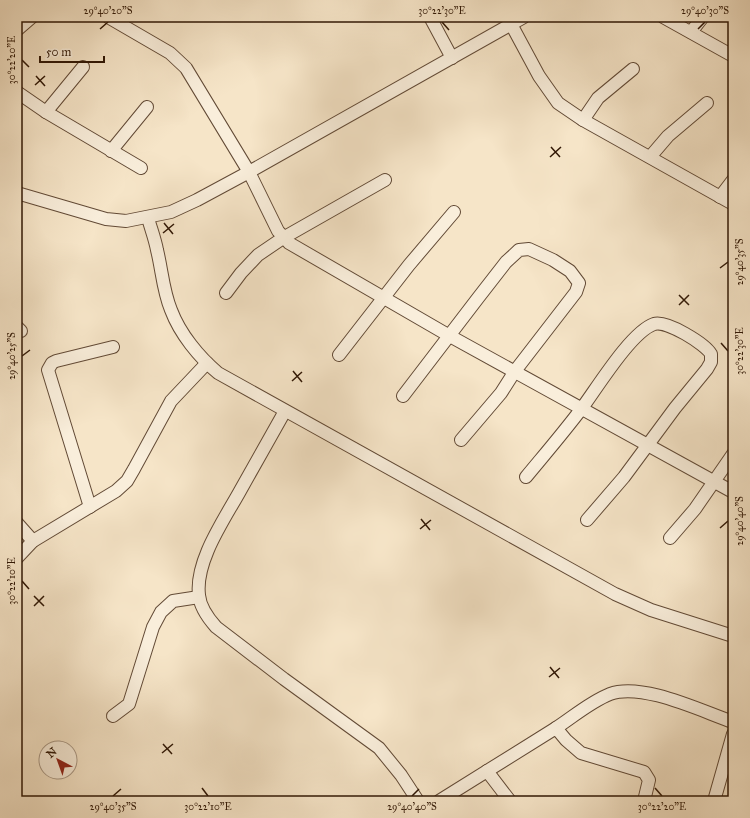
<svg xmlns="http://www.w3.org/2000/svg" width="750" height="818" font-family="'IM FELL Great Primer',serif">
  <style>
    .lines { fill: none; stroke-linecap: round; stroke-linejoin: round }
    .minor-casing { stroke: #624a36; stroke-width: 14 }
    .minor { stroke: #f9eedb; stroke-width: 12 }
    .ticks { fill: none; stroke: #301705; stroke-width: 1.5 }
    .neatline { fill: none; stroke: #301705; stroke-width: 1.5 }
    .ticks-label { font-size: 10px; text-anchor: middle; fill: #301705 }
  </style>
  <rect width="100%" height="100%" fill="#f6e5c8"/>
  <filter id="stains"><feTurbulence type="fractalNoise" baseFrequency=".005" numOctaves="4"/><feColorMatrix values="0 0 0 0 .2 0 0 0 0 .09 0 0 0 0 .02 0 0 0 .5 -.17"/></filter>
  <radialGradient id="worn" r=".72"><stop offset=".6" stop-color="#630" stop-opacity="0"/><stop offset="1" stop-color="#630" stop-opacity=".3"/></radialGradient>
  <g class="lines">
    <defs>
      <g id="minor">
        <polyline points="108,17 170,53 186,68 249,172 278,231 289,243 448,335 733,492"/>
        <polyline points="430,17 452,58"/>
        <polyline points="663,17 733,56"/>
        <polyline points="511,24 539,76 558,103 583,120 733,204"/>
        <polyline points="17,30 32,17"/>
        <polyline points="691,32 703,17"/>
        <polyline points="17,92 46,112 141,168"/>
        <polyline points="46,112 83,67"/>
        <polyline points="583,120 598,98 633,69"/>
        <polyline points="111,151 147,107"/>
        <polyline points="650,157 668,136 707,103"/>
        <polyline points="17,193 106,219 126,221 171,212 197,200 249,172 524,17"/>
        <polyline points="720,197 733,180"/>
        <path d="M148,218C151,229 155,239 157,250C162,270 163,291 171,310C180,334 199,357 218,373L615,594L651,610L733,636"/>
        <polyline points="226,293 241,273 258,255 283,238 385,180"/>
        <polyline points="17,327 21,331"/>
        <polyline points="339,355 409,265 454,212"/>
        <polyline points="403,396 478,298 506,262 519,250 529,249 553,260 570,271 579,283 576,292 515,371 501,393 461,440"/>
        <path d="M285,411C270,438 255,464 240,491C224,520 195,561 199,595C200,607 208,618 216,627L284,679L379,748L401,775L418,801"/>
        <path d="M526,477C545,454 564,432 582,408C597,388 631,332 654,324C667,320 705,344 711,354V362L707,369L675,408L624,477L587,520"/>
        <polyline points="90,507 48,370 52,363 56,361 113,347"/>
        <polyline points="17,523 33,541"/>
        <polyline points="670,538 695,509 733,454"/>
        <polyline points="17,558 33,541 116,491 127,481 134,469 171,401 207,363"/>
        <polyline points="113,716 129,704 153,627 161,612 173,601 199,597"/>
        <path d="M556,728C573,717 590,702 610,694C642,682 701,711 733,722"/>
        <polyline points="487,771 510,801"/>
        <polyline points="439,801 556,728 566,740 581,753 644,772 649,780 644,801"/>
        <polyline points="714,801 733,734"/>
      </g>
    </defs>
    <use href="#minor" class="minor-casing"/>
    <use href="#minor" class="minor"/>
  </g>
  <path class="ticks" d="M442,22L449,30M100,29L108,22M698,29L705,22M22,60L29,67M36,76L45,86M35,85L45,76M551,147L560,157M550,157L561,147M164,223L173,234M163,233L174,224M720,268L728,262M679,295L689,305M679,305L689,295M721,343L728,351M22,356L30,350M293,371L302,382M292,381L302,372M421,519L430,530M720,528L728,521M420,529L431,520M22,581L29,589M34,596L44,606M34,606L44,596M550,667L559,678M549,677L560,668M163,744L172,754M162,753L173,744M202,788L208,796M655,788L662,796M113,796L121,789M412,796L419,789"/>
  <rect width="750" height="818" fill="none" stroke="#f6e5c8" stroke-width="44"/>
  <g transform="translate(58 760) rotate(319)"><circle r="19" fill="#f9eedb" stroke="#a99885"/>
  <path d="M0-3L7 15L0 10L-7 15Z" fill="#8f2418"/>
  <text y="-6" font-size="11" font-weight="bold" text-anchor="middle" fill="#301705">N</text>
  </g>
  <path d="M40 56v6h64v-6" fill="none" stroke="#301705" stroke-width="2"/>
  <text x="46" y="56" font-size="12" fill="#301705" stroke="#f9eedb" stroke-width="3" paint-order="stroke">50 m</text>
  <rect x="22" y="22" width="706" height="774" class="neatline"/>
  <g class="ticks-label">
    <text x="108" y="14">29°40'20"S</text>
    <text x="442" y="14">30°22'30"E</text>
    <text x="705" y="14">29°40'30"S</text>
    <text transform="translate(11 60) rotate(-90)" y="4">30°22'20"E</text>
    <text transform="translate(739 262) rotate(-90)" y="4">29°40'35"S</text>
    <text transform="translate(739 351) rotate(-90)" y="4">30°22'30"E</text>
    <text transform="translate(11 356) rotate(-90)" y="4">29°40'25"S</text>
    <text transform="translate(739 521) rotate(-90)" y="4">29°40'40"S</text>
    <text transform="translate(11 581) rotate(-90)" y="4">30°22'10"E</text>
    <text x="113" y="810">29°40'35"S</text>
    <text x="208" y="810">30°22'10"E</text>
    <text x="412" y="810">29°40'40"S</text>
    <text x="662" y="810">30°22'20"E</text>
  </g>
  <rect width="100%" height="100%" filter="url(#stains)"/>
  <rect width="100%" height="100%" fill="url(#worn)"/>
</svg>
